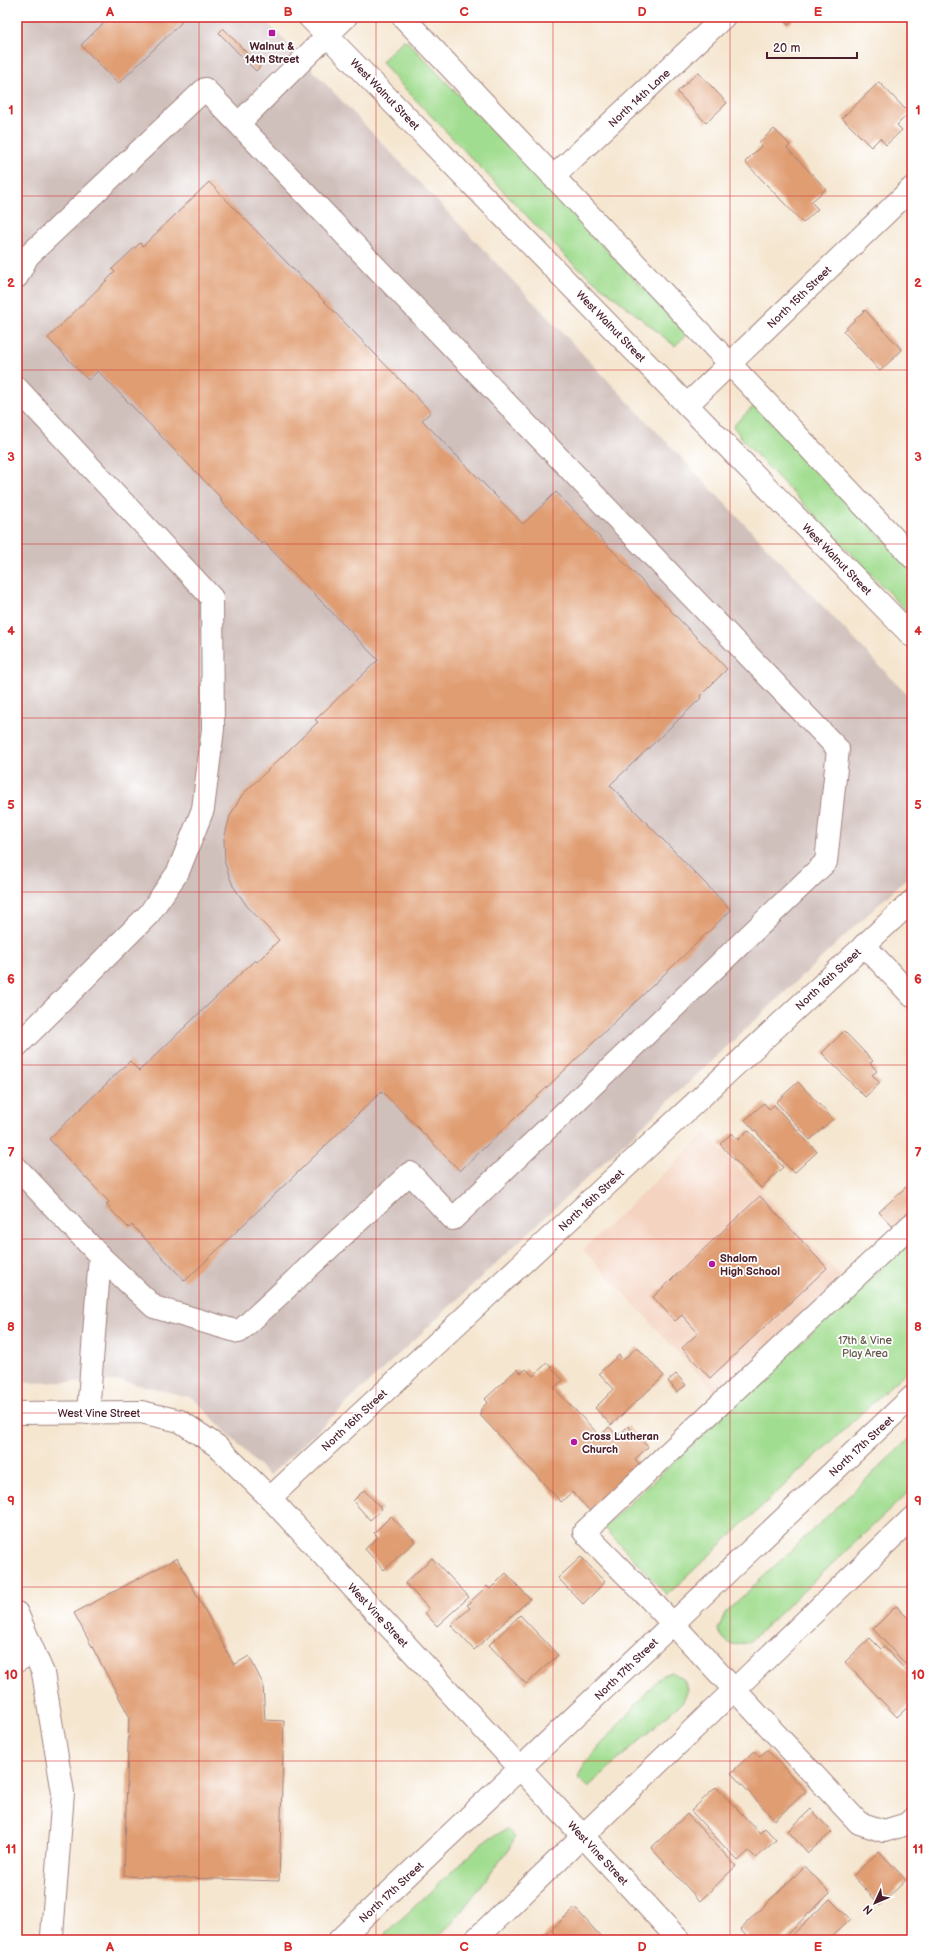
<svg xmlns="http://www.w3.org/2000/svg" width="929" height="1957" font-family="'Balsamiq Sans',sans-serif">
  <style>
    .built { fill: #f4d3c0 }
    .industrial { fill: #d0c0bc }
    .green { fill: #a1dd90; stroke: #767e5e }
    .building { fill: #e09d72 }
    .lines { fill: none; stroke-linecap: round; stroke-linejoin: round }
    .minor-casing { stroke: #a0827e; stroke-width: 24 }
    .major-casing { stroke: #a0827e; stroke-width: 24 }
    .minor { stroke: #fff; stroke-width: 22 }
    .major { stroke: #fff; stroke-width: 22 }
    .grid { fill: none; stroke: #d62828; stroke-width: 1; stroke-opacity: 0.55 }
    .poi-dot { fill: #b5179e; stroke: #fff; stroke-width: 1.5 }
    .labels { text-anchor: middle; stroke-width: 3.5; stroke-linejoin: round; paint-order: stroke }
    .poi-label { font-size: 11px; font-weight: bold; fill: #4a1f2b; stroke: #fff; text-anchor: start }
    .street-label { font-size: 11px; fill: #4a1f2b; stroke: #fff }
    .park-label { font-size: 11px; fill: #645849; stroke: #fff }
    .neatline { fill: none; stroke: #d62828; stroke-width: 1.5 }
    .grid-label { font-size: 13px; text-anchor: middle; font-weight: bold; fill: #d62828 }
  </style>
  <rect width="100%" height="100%" fill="#fff"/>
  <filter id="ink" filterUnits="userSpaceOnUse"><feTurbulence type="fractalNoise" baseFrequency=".025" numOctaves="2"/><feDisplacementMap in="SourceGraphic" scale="8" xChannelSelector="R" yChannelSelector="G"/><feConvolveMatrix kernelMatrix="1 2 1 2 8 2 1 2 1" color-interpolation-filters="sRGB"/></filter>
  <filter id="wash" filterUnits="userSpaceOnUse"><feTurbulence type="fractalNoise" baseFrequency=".012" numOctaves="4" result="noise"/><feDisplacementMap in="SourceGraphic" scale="16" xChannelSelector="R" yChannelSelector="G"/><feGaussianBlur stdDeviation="0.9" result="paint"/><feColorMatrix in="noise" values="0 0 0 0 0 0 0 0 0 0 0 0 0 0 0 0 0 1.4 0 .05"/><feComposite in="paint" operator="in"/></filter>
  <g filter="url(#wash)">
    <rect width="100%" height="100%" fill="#f5e6d0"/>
    <polygon class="built" points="706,1133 842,1277 718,1395 583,1250"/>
    <polygon class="industrial" points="17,17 262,17 912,700 912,873 269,1476 193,1398 123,1381 17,1383"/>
    <g class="green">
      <polygon points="403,40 408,42 687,334 675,346 571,262 393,76 382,61"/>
      <polygon points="755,405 912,569 912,617 746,444 733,426"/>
      <polygon points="912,1239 912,1366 667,1595 604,1527"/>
      <path d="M912,1436V1489L749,1642C732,1647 727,1645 718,1630L725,1613Z"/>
      <polygon points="672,1672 683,1679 688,1689 683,1701 588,1787 578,1778 585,1763 661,1676"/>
      <polygon points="507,1829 515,1837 510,1848 453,1922 434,1940 379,1940 482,1843"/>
    </g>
    <g id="blocks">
      <g class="building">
        <polygon points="110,17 177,17 182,22 118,84 81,45"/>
        <polygon points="780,17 796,17 788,25"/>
        <polygon points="223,28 260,67 256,71 219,33"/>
        <polygon points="698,72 727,103 706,123 677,92"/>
        <polygon points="879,82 909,113 897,125 902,130 886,145 880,138 871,147 842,118"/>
        <polygon points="774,129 790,145 787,148 826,189 811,202 818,209 803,223 745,162 761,146 759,143"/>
        <polygon points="209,182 431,412 422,420 523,524 556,492 727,669 700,696 701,698 610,785 731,910 460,1171 382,1091 185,1281 132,1225 129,1228 106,1205 109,1202 49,1139 130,1061 139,1071 255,960 257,962 279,940 247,906 233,886 225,864 224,839 230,816 242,795 318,722 315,720 378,660 264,542 262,544 220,500 222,499 98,371 88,380 48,338 115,272 112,269 140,243 143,246"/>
        <polygon points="865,310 902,350 880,371 843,331"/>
        <polygon points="844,1031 873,1061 870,1063 877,1071 872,1075 880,1083 865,1097 822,1053"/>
        <polygon points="798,1082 833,1119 810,1140 776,1102"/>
        <polygon points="764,1103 769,1109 774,1105 817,1152 794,1173 745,1120"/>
        <polygon points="748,1130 783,1167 761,1188 720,1144 732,1133 738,1140"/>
        <polygon points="907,1186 912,1191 912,1213 895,1229 879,1212"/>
        <polygon points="760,1196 827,1268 710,1378 682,1348 698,1333 682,1315 675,1321 653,1297"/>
        <polygon points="637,1347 664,1376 611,1425 595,1408 614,1389 599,1373 619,1355 623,1360"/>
        <polygon points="547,1363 563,1380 554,1388 600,1436 609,1427 618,1436 628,1426 648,1447 635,1459 640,1465 593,1514 572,1492 561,1502 480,1415 481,1409 488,1402 485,1399 517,1369 521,1373 526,1369 533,1376"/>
        <polygon points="676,1374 686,1385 677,1392 668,1381"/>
        <polygon points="364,1490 382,1509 370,1520 353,1501"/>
        <polygon points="391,1516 415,1541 384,1570 365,1549 378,1537 374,1533"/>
        <polygon points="581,1557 605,1582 583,1604 558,1578"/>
        <polygon points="177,1558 234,1665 249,1656 263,1684 265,1720 284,1721 279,1881 124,1876 129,1716 74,1613"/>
        <polygon points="432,1558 469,1597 437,1626 425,1613 429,1609 405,1583"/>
        <polygon points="506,1573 530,1599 474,1650 451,1625 470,1608 467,1605 487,1586 490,1589"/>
        <polygon points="896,1606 912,1622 912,1671 873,1629"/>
        <polygon points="520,1615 558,1655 526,1684 489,1645"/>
        <polygon points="870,1638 881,1649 884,1647 912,1677 912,1703 897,1717 845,1662"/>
        <polygon points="767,1750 806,1791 775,1820 731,1773 754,1751 759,1757"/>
        <polygon points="716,1787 760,1833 765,1828 776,1840 756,1858 749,1851 738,1861 691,1811"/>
        <polygon points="811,1809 832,1832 808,1853 788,1831"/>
        <polygon points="687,1814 736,1866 700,1901 651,1848"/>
        <polygon points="879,1851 906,1880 880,1905 853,1876"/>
        <polygon points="805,1866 830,1893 781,1940 750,1940 740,1929"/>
        <polygon points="830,1899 850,1919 828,1940 787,1940"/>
        <polygon points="575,1908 604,1940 540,1940"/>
      </g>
    </g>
  </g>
  <g filter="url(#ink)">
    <use href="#blocks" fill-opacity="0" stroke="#a0827e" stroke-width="1"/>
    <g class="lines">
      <defs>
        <g id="minor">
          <polyline points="239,123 346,17"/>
          <polyline points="553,177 724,17"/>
          <polyline points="17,277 28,256 205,89 838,749 826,862 453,1219 410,1173 239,1332 154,1307 100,1256"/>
          <polyline points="17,388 212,598 213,729 203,809 178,872 149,914 17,1046"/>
          <polyline points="687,405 912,188"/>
          <polyline points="864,945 912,996"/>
          <polyline points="17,1168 100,1256 88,1413"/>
          <polyline points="912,1224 584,1532 645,1594 859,1823 884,1831 907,1824 912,1819"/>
          <polyline points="17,1413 141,1412 180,1421 217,1446 270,1498 679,1940"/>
          <polyline points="270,1498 912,901"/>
          <polyline points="17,1613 43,1673 63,1793 52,1935 53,1940"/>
          <polyline points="17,1661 34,1652"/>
        </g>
        <g id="major">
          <polyline points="309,17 912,636"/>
          <polyline points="403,17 912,557"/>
          <polyline points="339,1940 912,1397"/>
          <polyline points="475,1940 912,1518"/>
        </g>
      </defs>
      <use href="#minor" class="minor-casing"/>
      <use href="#major" class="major-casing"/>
      <use href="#minor" class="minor"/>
      <use href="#major" class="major"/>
    </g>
  </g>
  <path class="grid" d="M199,17V1940M376,17V1940M553,17V1940M730,17V1940M17,196H912M17,370H912M17,544H912M17,718H912M17,892H912M17,1065H912M17,1239H912M17,1413H912M17,1587H912M17,1761H912"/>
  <g class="poi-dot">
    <rect x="268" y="29" width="8" height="8" rx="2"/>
    <circle cx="712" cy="1264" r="4"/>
    <circle cx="574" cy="1442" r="4"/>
  </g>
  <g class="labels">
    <g class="poi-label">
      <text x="272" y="50" text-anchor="middle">Walnut &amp;<tspan x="272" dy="13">14th Street</tspan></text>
      <text x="720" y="1262">Shalom<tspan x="720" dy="13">High School</tspan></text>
      <text x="582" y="1440">Cross Lutheran<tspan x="582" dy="13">Church</tspan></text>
    </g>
    <g class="street-label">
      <text transform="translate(385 94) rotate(46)" y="4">West Walnut Street</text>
      <text transform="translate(639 98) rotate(-43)" y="4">North 14th Lane</text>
      <text transform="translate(799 297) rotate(-44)" y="4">North 15th Street</text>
      <text transform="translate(611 326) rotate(46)" y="4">West Walnut Street</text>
      <text transform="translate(837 559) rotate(46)" y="4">West Walnut Street</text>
      <text transform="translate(828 979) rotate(-43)" y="4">North 16th Street</text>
      <text transform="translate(591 1200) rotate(-43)" y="4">North 16th Street</text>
      <text x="99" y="1417">West Vine Street</text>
      <text transform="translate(354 1420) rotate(-43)" y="4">North 16th Street</text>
      <text transform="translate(861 1446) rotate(-43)" y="4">North 17th Street</text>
      <text transform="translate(378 1615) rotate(47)" y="4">West Vine Street</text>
      <text transform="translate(626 1669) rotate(-44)" y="4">North 17th Street</text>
      <text transform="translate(598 1853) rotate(47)" y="4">West Vine Street</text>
      <text transform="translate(391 1892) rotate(-43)" y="4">North 17th Street</text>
    </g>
    <g class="park-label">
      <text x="865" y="1344">17th &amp; Vine<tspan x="865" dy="13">Play Area</tspan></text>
    </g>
  </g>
  <rect width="929" height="1957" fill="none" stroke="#fff" stroke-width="44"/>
  <g transform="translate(875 1903) rotate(226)" stroke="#ffffff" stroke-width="3" paint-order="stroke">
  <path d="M0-3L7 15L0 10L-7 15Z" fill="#4a1f2b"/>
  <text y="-6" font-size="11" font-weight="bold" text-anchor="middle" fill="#4a1f2b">N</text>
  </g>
  <path d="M767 52v6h90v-6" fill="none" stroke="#4a1f2b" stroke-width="2"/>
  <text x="773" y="52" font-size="12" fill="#4a1f2b" stroke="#ffffff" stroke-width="3" paint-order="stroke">20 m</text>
  <rect x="22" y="22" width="885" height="1913" class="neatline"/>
  <g class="grid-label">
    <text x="110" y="16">A</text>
    <text x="288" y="16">B</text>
    <text x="464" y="16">C</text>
    <text x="642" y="16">D</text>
    <text x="818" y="16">E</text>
    <text x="11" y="114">1</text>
    <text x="918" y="114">1</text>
    <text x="11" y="287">2</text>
    <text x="918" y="287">2</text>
    <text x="11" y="461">3</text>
    <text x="918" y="461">3</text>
    <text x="11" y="635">4</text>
    <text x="918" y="635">4</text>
    <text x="11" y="809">5</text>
    <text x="918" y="809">5</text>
    <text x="11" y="983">6</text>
    <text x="918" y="983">6</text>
    <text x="11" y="1157">7</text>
    <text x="918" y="1157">7</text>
    <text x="11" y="1331">8</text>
    <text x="918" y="1331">8</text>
    <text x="11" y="1505">9</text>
    <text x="918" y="1505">9</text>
    <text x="11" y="1679">10</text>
    <text x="918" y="1679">10</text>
    <text x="11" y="1853">11</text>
    <text x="918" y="1853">11</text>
    <text x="110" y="1951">A</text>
    <text x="288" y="1951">B</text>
    <text x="464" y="1951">C</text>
    <text x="642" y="1951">D</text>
    <text x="818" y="1951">E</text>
  </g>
</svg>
